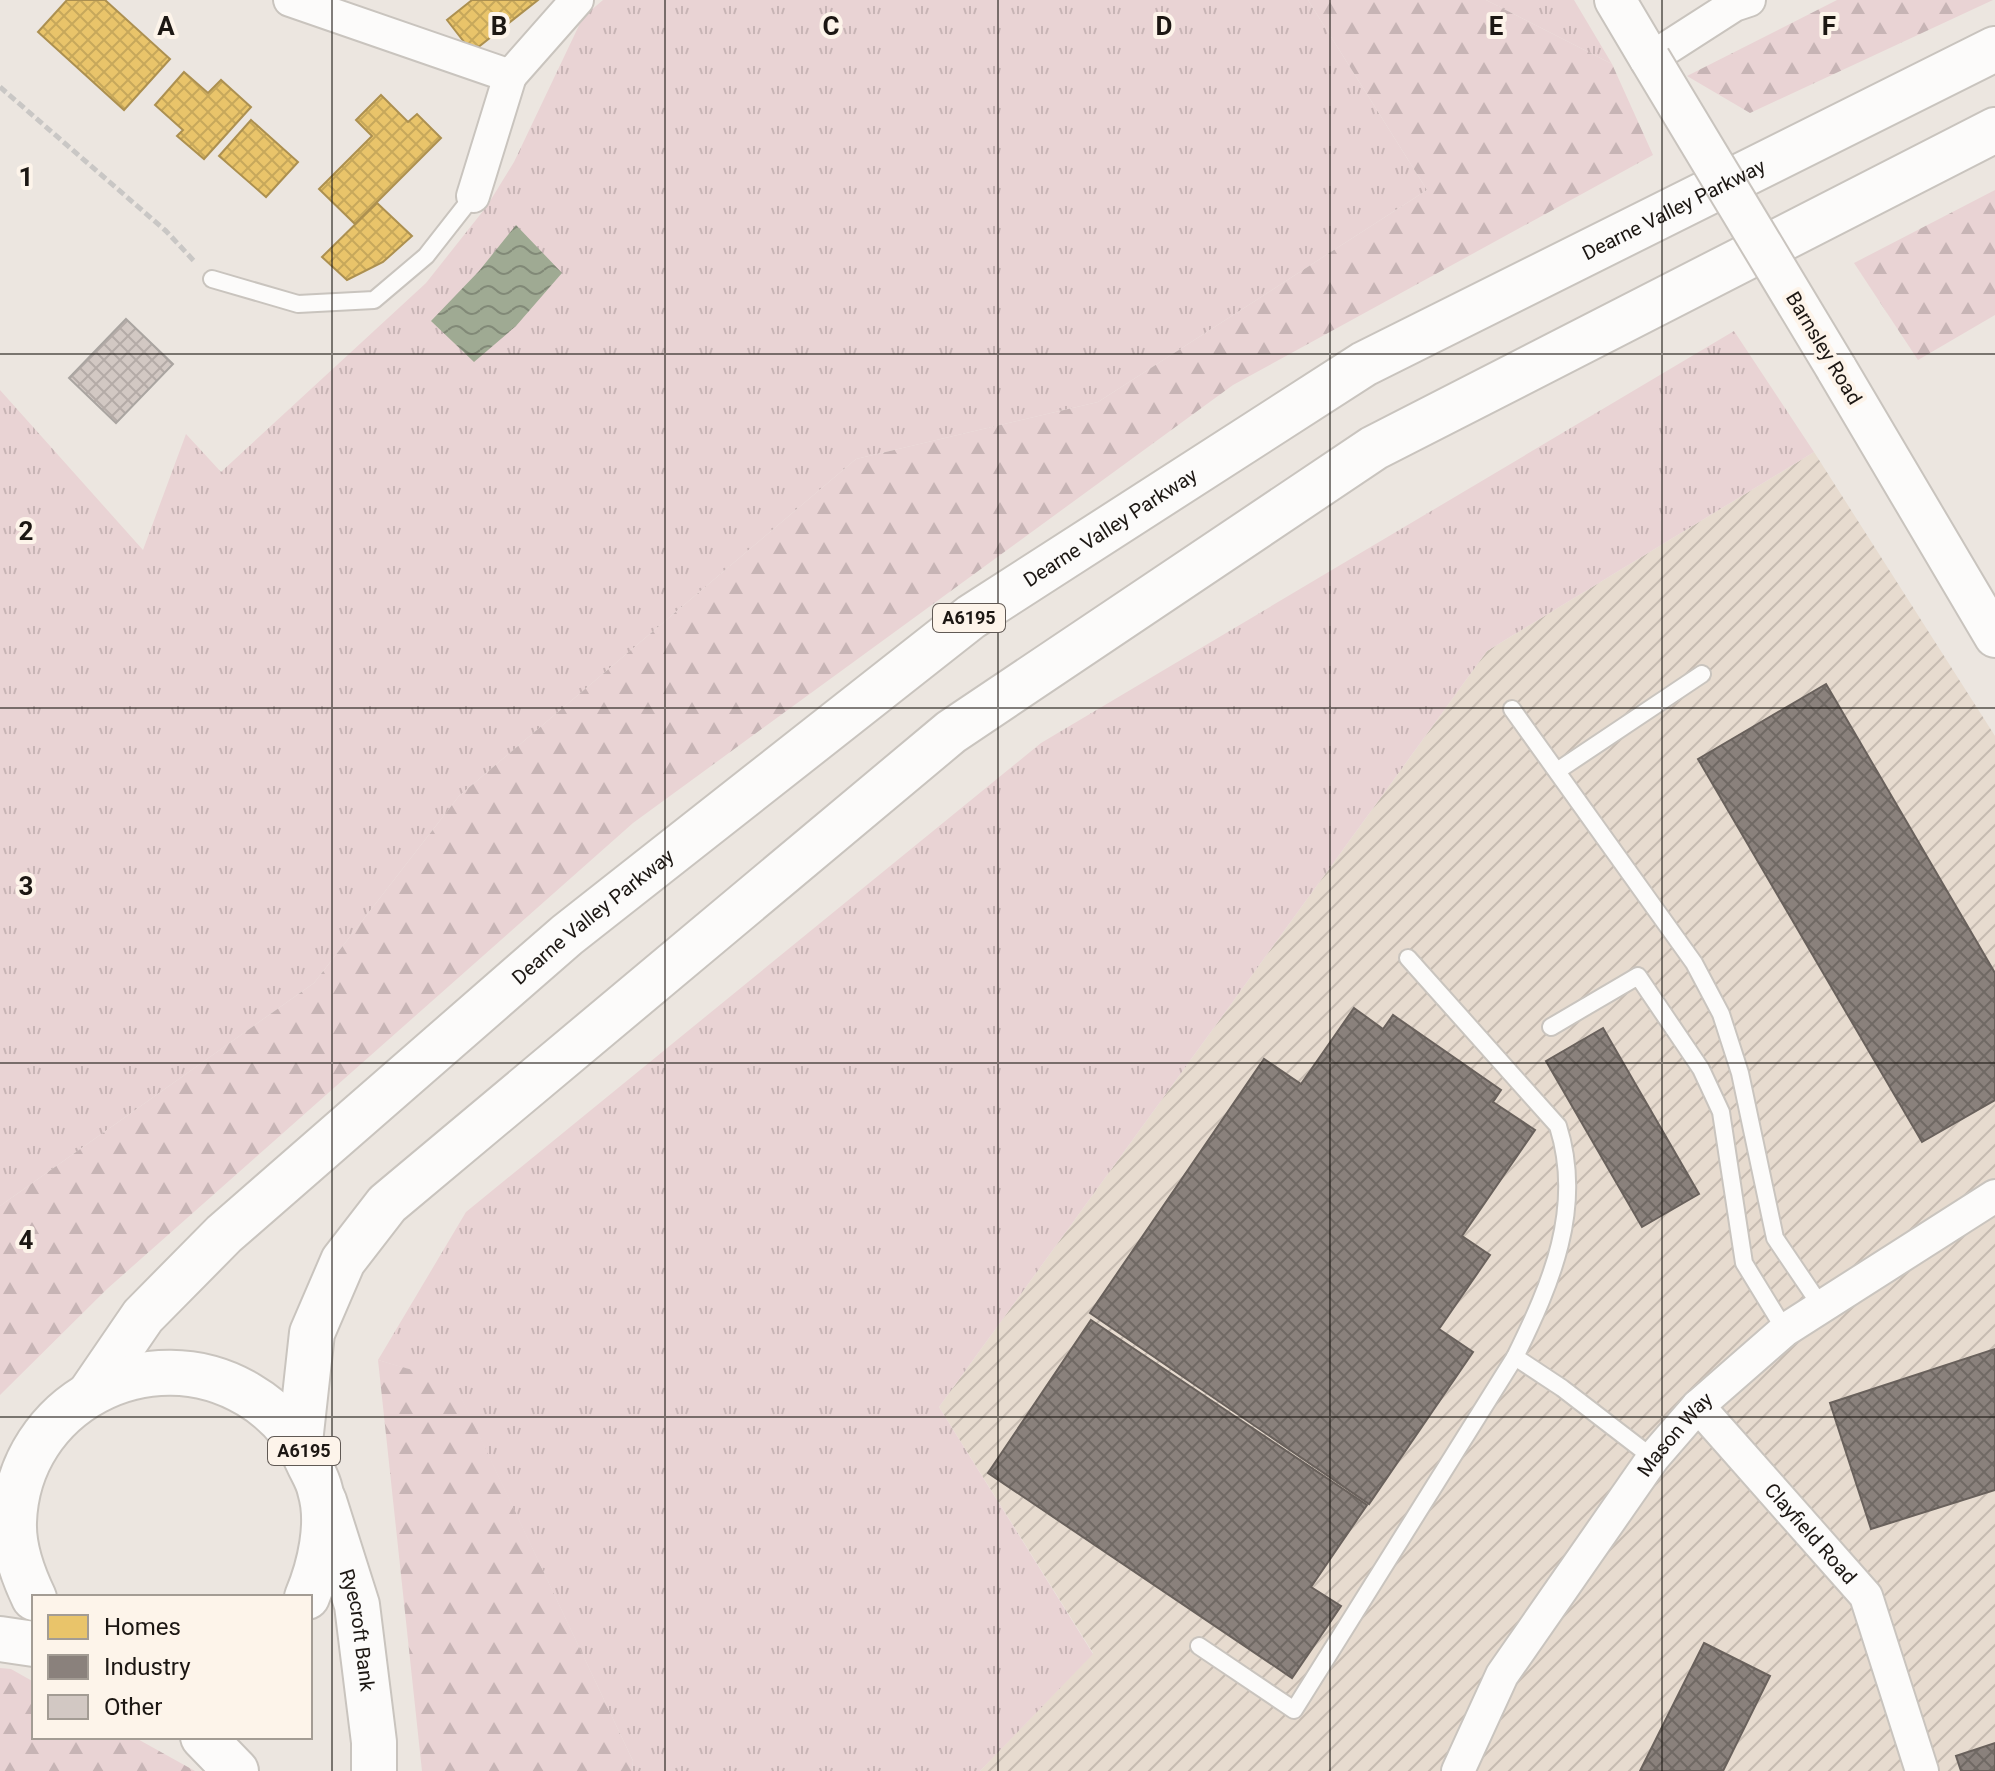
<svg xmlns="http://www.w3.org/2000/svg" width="1995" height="1771" font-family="Roboto,sans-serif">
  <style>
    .industrial { fill: url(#industrial-furrows) }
    .grass { fill: url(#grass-tufts) }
    .forest { fill: url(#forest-firs) }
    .water { fill: url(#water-waves) }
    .homes { fill: url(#homes-cross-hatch); stroke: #ac9050; stroke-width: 2 }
    .industry { fill: url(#industry-cross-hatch); stroke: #69615c; stroke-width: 2 }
    .building { fill: url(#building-cross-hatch); stroke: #aaa5a1; stroke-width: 2 }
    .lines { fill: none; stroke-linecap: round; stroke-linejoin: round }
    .service-casing { stroke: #c9c4be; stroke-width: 20 }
    .minor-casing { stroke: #c9c4be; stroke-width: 36 }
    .tertiary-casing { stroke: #c9c4be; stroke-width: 44 }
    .secondary-casing { stroke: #c9c4be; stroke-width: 48 }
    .trunk-casing { stroke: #c9c4be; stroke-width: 48 }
    .path { stroke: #c9c7c5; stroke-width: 5; stroke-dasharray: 8 4; stroke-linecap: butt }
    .service { stroke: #fcfbfa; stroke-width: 16 }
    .minor { stroke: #fcfbfa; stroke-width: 32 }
    .tertiary { stroke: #fcfbfa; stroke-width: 40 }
    .secondary { stroke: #fcfbfa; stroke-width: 44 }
    .trunk { stroke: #fcfbfa; stroke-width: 44 }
    .tertiary-bridge-casing { stroke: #c9c4be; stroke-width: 44; stroke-linecap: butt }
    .tertiary-bridge { stroke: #fcfbfa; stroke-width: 40 }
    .grid { fill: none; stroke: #1c1713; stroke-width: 2; stroke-opacity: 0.55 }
    .labels { text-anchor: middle; stroke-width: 8; stroke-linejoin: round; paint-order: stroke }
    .shield { fill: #fdf4ea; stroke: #605954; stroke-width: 2 }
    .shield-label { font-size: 18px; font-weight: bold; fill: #1c1713 }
    .street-label { font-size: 20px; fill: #1c1713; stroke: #fdf4ea }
    .grid-label { font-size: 26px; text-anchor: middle; font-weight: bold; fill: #1c1713; stroke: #fdf4ea; stroke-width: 8; stroke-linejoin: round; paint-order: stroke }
  </style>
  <defs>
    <pattern id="industrial-furrows" width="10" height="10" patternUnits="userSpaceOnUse" patternTransform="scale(2)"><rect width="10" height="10" fill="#e7dbcf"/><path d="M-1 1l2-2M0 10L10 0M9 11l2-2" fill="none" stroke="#c6bbb1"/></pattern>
    <pattern id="grass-tufts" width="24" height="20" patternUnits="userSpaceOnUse" patternTransform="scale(2)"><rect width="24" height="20" fill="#e9d3d4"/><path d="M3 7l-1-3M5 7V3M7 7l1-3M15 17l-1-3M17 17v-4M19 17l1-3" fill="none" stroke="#c7b4b5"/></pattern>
    <pattern id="forest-firs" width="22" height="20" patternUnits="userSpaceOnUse" patternTransform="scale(2)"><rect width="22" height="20" fill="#e9d3d4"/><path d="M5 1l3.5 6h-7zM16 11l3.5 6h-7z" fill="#c7b4b5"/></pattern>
    <pattern id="water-waves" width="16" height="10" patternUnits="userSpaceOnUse" patternTransform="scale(2)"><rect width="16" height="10" fill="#9faa93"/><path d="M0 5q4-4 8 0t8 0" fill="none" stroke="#818977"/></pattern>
    <pattern id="homes-cross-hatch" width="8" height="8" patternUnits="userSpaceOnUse" patternTransform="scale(2)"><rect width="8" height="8" fill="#e9c46a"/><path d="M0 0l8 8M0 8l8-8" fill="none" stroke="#c7a85b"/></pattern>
    <pattern id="industry-cross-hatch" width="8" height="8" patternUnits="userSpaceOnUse" patternTransform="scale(2)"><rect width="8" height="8" fill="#8a817c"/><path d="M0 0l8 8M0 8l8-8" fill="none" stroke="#706964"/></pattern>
    <pattern id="building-cross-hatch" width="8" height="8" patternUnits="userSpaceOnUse" patternTransform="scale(2)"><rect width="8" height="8" fill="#d2c8c3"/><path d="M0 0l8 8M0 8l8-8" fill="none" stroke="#b4aba7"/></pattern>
  </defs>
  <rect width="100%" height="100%" fill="#ece6e0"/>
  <polygon class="industrial" points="1814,452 1995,736 1995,1771 980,1771 1093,1653 939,1407 1487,651"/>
  <g class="grass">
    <polygon points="603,0 1308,0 1427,190 1098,402 856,459 459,796 314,983 0,1206 0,390 143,550 186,434 221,472 426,283 487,206 514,162 583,17"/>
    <polygon points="1486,0 1574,0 1612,64"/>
    <polygon points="1734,331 1814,452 1487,651 939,1407 1093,1654 980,1771 632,1771 633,1761 454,1383 378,1360 466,1212 1041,743"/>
  </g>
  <g class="forest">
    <polygon points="1308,0 1486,0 1612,64 1653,155 1233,385 633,823 107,1289 0,1395 0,1206 314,983 459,796 856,459 1098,402 1427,190"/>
    <polygon points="1837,0 1993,0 1750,113 1687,76"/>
    <polygon points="1995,190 1995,315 1918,360 1854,263"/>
    <polygon points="378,1360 454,1382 633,1761 632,1771 422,1771"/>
    <polygon points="0,1668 11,1669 34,1682 34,1737 134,1737 195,1771 0,1771"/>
  </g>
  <polygon class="water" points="516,225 562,273 516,326 474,362 431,321 479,271"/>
  <g class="homes">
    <polygon points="67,0 105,0 170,59 124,110 38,32"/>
    <polygon points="472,0 538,0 472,52 447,20"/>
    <polygon points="184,72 208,93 221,80 251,107 204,159 177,136 183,130 155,105"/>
    <polygon points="381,95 408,122 417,114 441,138 355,224 319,189 372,136 356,120"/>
    <polygon points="251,120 298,162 266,197 219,156"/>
    <polygon points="377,203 412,236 383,262 347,280 322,257"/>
  </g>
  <g class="industry">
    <polygon points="1826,684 1995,973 1995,1100 1922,1142 1698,759"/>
    <polygon points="1354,1008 1383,1029 1393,1015 1501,1090 1493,1102 1535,1130 1462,1236 1490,1255 1439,1329 1473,1352 1369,1504 1090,1313 1264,1059 1301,1084"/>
    <polygon points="1603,1028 1699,1194 1642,1227 1546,1061"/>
    <polygon points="1091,1320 1367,1505 1311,1587 1341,1606 1292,1678 988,1473"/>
    <polygon points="1995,1349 1995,1490 1871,1529 1830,1403"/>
    <polygon points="1704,1643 1770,1676 1723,1771 1640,1771"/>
    <polygon points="1995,1743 1995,1771 1961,1771 1956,1756"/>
  </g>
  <polygon class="building" points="126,319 173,364 116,423 69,378"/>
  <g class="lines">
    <defs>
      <g id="service">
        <polyline points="212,279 298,304 374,300 426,256 473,196"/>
        <polyline points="1512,709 1694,963 1721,1014 1740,1073 1775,1238 1821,1306"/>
        <polyline points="1557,771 1702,674"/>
        <path d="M1408,958L1558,1126C1584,1208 1551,1284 1515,1357L1562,1388L1653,1458"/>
        <polyline points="1551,1027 1638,976 1701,1069 1721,1112 1744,1263 1785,1330"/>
        <polyline points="1199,1646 1294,1710 1515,1357"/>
      </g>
      <g id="minor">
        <polyline points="290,0 510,76 577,0"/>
        <polyline points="1650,59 1734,5 1749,0"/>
        <polyline points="473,196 510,76"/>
        <path id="s1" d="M1698,1406L1866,1596L1922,1771"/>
        <path id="s2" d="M1458,1771L1502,1675L1653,1458L1698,1406L1785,1330L1995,1196"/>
      </g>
      <g id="tertiary">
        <polyline points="1615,0 1650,59"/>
        <polyline points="1836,368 1995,637"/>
      </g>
      <g id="secondary">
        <path id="s3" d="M324,1501L357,1605L374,1742V1771"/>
        <polyline points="203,1737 236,1771"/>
      </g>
      <g id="trunk">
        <path id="s4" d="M91,1392L143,1316L224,1234L567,935L971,617L1364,364L1995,49"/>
        <polyline points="300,1442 312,1333 343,1261 387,1204 951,732 1374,448 1995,130"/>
        <path d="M34,1598C23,1575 13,1549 14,1522C18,1403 149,1335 249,1395C276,1411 296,1433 308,1462C312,1471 318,1480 320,1490C330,1523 320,1566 307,1597"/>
        <polyline points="0,1639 34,1644"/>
      </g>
    </defs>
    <use href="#service" class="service-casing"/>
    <use href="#minor" class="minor-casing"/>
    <use href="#tertiary" class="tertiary-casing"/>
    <use href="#secondary" class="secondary-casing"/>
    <use href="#trunk" class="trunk-casing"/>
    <polyline class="path" points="0,87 166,231 194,261"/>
    <use href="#service" class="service"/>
    <use href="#minor" class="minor"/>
    <use href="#tertiary" class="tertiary"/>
    <use href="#secondary" class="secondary"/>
    <use href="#trunk" class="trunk"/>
    <defs>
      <polyline id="tertiary-bridge" points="1650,59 1836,368"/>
    </defs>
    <use href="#tertiary-bridge" class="tertiary-bridge-casing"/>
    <use href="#tertiary-bridge" class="tertiary-bridge"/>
  </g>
  <path class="grid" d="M332,0V1771M665,0V1771M998,0V1771M1330,0V1771M1662,0V1771M0,354H1995M0,708H1995M0,1063H1995M0,1417H1995"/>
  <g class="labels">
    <g class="shield">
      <rect x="933" y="604" width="72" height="28" rx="6"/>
      <rect x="268" y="1437" width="72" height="28" rx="6"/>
    </g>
    <g class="shield-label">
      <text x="969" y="624">A6195</text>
      <text x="304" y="1457">A6195</text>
    </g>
    <g class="street-label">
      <text dy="7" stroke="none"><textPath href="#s4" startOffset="1990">Dearne Valley Parkway</textPath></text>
      <text transform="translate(1824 348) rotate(59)" y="7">Barnsley Road</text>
      <text dy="7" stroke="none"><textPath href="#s4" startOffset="1342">Dearne Valley Parkway</textPath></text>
      <text dy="7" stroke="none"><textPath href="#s4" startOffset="694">Dearne Valley Parkway</textPath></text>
      <text dy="7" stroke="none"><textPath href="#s2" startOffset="402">Mason Way</textPath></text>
      <text dy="7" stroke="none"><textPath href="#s1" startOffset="170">Clayfield Road</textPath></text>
      <text dy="7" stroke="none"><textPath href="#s3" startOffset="134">Ryecroft Bank</textPath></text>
    </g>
  </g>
  <g class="grid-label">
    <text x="166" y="35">A</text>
    <text x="499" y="35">B</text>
    <text x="831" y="35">C</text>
    <text x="1164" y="35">D</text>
    <text x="1496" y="35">E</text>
    <text x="1829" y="35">F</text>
    <text x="26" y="186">1</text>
    <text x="26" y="540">2</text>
    <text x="26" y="895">3</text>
    <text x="26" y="1249">4</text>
  </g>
  <rect x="32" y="1595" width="280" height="144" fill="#fdf4ea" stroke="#a39c94" stroke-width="2"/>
  <rect x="48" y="1615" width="40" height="24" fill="#e9c46a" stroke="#a39c94" stroke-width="2"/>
  <text x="104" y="1635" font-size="24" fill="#1c1713">Homes</text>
  <rect x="48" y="1655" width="40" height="24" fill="#8a817c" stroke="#a39c94" stroke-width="2"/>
  <text x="104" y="1675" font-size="24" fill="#1c1713">Industry</text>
  <rect x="48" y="1695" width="40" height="24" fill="#d2c8c3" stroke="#a39c94" stroke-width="2"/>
  <text x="104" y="1715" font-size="24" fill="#1c1713">Other</text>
</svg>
